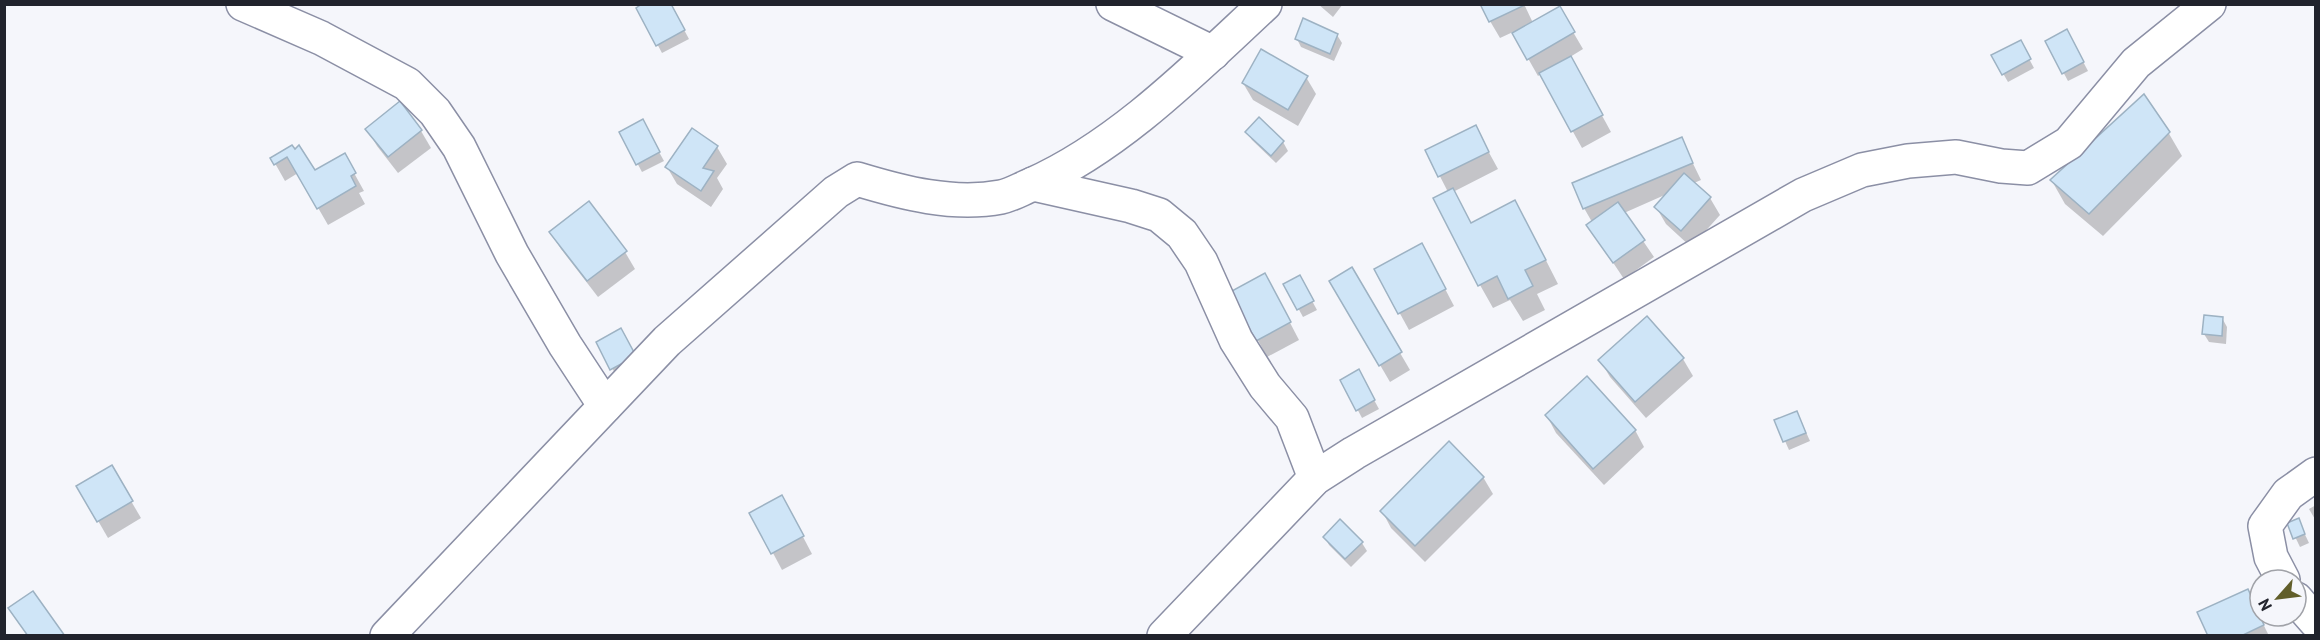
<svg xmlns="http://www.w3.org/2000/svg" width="2320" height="640" font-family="'PT Sans',sans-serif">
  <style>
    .shadow { fill: #0003 }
    .building { fill: #cfe5f7; stroke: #9db2c3; stroke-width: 1.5 }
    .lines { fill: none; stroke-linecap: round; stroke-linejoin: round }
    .street-casing { stroke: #8b8fa5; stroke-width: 36 }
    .street { stroke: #fff; stroke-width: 33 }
  </style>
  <rect width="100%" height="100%" fill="#f5f6fb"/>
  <g class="shadow">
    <polygon points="670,4 689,39 662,53 638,8"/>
    <polygon points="1318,4 1343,4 1333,17"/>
    <polygon points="1524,4 1533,23 1559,8 1583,49 1570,57 1611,132 1582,148 1541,74 1538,76 1513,32 1500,38 1490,21"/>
    <polygon points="2067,31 2088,71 2068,81 2047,42"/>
    <polygon points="1337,35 1342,43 1334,61 1301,47 1297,39"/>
    <polygon points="2020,42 2034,68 2008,82 1993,56"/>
    <polygon points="1306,77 1316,94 1298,126 1253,100 1243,83"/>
    <polygon points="1259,119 1283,142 1288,151 1276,163 1252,140 1247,132"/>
    <polygon points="642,121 664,161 642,172 621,133"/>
    <polygon points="1475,127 1498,169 1453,192 1471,224 1528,225 1558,284 1537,294 1545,310 1523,321 1510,300 1493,308 1480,285 1448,192 1427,151"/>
    <polygon points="367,129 421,131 431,148 398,173 377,146"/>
    <polygon points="2168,132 2182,156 2103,236 2065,204 2052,181"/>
    <polygon points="1681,139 1701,180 1694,183 1710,198 1720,215 1691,247 1666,224 1656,207 1667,194 1624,213 1654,257 1624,279 1588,225 1592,222 1584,208"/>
    <polygon points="717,147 727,164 717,178 723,189 711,207 677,184 667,167"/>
    <polygon points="294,152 314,172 344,155 364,191 359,193 365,204 328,225 298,173 285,181 272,158"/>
    <polygon points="551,233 625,252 635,269 598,297 561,249"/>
    <polygon points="1431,262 1454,306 1409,330 1376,270"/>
    <polygon points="1351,269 1410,370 1390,382 1331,281"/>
    <polygon points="1299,277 1317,310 1303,317 1285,284"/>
    <polygon points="1232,292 1274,292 1299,340 1267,357"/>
    <polygon points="1647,318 1683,359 1693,376 1646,418 1610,377 1600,360"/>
    <polygon points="2222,318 2227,327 2226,344 2209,342 2204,334"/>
    <polygon points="598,342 639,365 617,377"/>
    <polygon points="1358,371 1379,409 1362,418 1342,380"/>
    <polygon points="1797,412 1810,441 1789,450 1776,421"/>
    <polygon points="1547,416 1635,430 1644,447 1604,485 1556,433"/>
    <polygon points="111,467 141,518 108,538 78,486"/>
    <polygon points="1483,477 1493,494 1425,562 1391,528 1382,511"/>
    <polygon points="2316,505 2316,521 2309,509"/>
    <polygon points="791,514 812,554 782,570 773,553"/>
    <polygon points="2298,520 2309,543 2300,547 2289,524"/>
    <polygon points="1325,537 1362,543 1367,551 1351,567 1329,545"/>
    <polygon points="2247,591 2269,636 2209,636"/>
  </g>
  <g class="building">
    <polygon points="642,4 671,4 685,30 656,46 636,8"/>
    <polygon points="1480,4 1524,4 1525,5 1489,22"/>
    <polygon points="1560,6 1575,32 1527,60 1512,33"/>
    <polygon points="1303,18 1338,34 1330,54 1295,39"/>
    <polygon points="2067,29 2084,62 2062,74 2045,41"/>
    <polygon points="2021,40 2031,59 2002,75 1991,55"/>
    <polygon points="1261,49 1308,76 1288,110 1242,83"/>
    <polygon points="1571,56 1603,115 1571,132 1539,73"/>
    <polygon points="2144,94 2170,132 2089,214 2050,180"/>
    <polygon points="400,101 422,130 388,157 365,129"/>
    <polygon points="1259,117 1284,141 1271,156 1245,132"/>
    <polygon points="643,119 660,152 636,165 619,132"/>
    <polygon points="1476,125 1489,152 1438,177 1425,150"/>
    <polygon points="692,128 718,146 703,168 714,171 701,191 665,167"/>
    <polygon points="1682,137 1693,163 1583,209 1572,183"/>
    <polygon points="292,145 295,149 299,145 315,170 345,153 356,173 351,176 356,186 317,209 287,157 274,165 270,158"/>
    <polygon points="1684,173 1711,197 1681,231 1654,207"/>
    <polygon points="1453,188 1471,223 1515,200 1546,260 1525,270 1533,286 1508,299 1497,276 1478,286 1433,198"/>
    <polygon points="589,201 627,251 587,281 549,232"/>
    <polygon points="1618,202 1645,240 1613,263 1586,225"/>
    <polygon points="1422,243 1446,289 1398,314 1374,269"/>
    <polygon points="1352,267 1402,352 1379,366 1329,281"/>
    <polygon points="1265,273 1291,322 1256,341 1230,292"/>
    <polygon points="1300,275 1314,301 1297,310 1283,284"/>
    <polygon points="2204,315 2223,317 2222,336 2202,334"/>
    <polygon points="1647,316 1684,358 1635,402 1598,360"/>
    <polygon points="621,328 636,356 610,370 596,342"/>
    <polygon points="1359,369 1375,400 1356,411 1340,380"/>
    <polygon points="1587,376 1636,430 1593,469 1545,415"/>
    <polygon points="1797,411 1806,433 1783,442 1774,420"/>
    <polygon points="1449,441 1484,477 1415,546 1380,511"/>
    <polygon points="112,465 133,501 97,522 76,486"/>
    <polygon points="782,495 804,536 771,554 749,513"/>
    <polygon points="2299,518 2305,534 2293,539 2287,523"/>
    <polygon points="1340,519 1363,542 1345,559 1323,537"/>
    <polygon points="2248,589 2264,625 2241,636 2208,636 2197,612"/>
    <polygon points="33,591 65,636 28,636 8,608"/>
  </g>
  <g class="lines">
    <defs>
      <g id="street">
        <polyline points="243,4 321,38 407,84 435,112 459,147 512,254 565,345 605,406"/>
        <polyline points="1113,4 1213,53"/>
        <polyline points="1033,184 1131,206 1159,215 1182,234 1201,262 1236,340 1265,386 1292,418 1315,478"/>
        <polyline points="2283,580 2271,557 2265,526 2288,494 2316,474"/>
        <polyline points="2296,599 2316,622"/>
        <path d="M387,636L667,341L836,192L857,179C903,193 953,206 1001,197C1011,195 1021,189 1031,185C1119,146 1195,69 1265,4"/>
        <polyline points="1164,636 1315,478 1354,453 1803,195 1862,170 1908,161 1956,157 2001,166 2028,168 2069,143 2136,63 2209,4"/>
      </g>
    </defs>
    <use href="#street" class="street-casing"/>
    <use href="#street" class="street"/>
  </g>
  <rect width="2320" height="640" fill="none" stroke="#21232c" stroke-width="12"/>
  <g transform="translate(2278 598) rotate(242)"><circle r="28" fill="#f5f6fb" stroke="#a0a2a8" stroke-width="1.5"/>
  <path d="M0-4.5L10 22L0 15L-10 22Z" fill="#615e2a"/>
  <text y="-9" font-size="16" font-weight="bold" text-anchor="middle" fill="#21232c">N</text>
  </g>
</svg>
